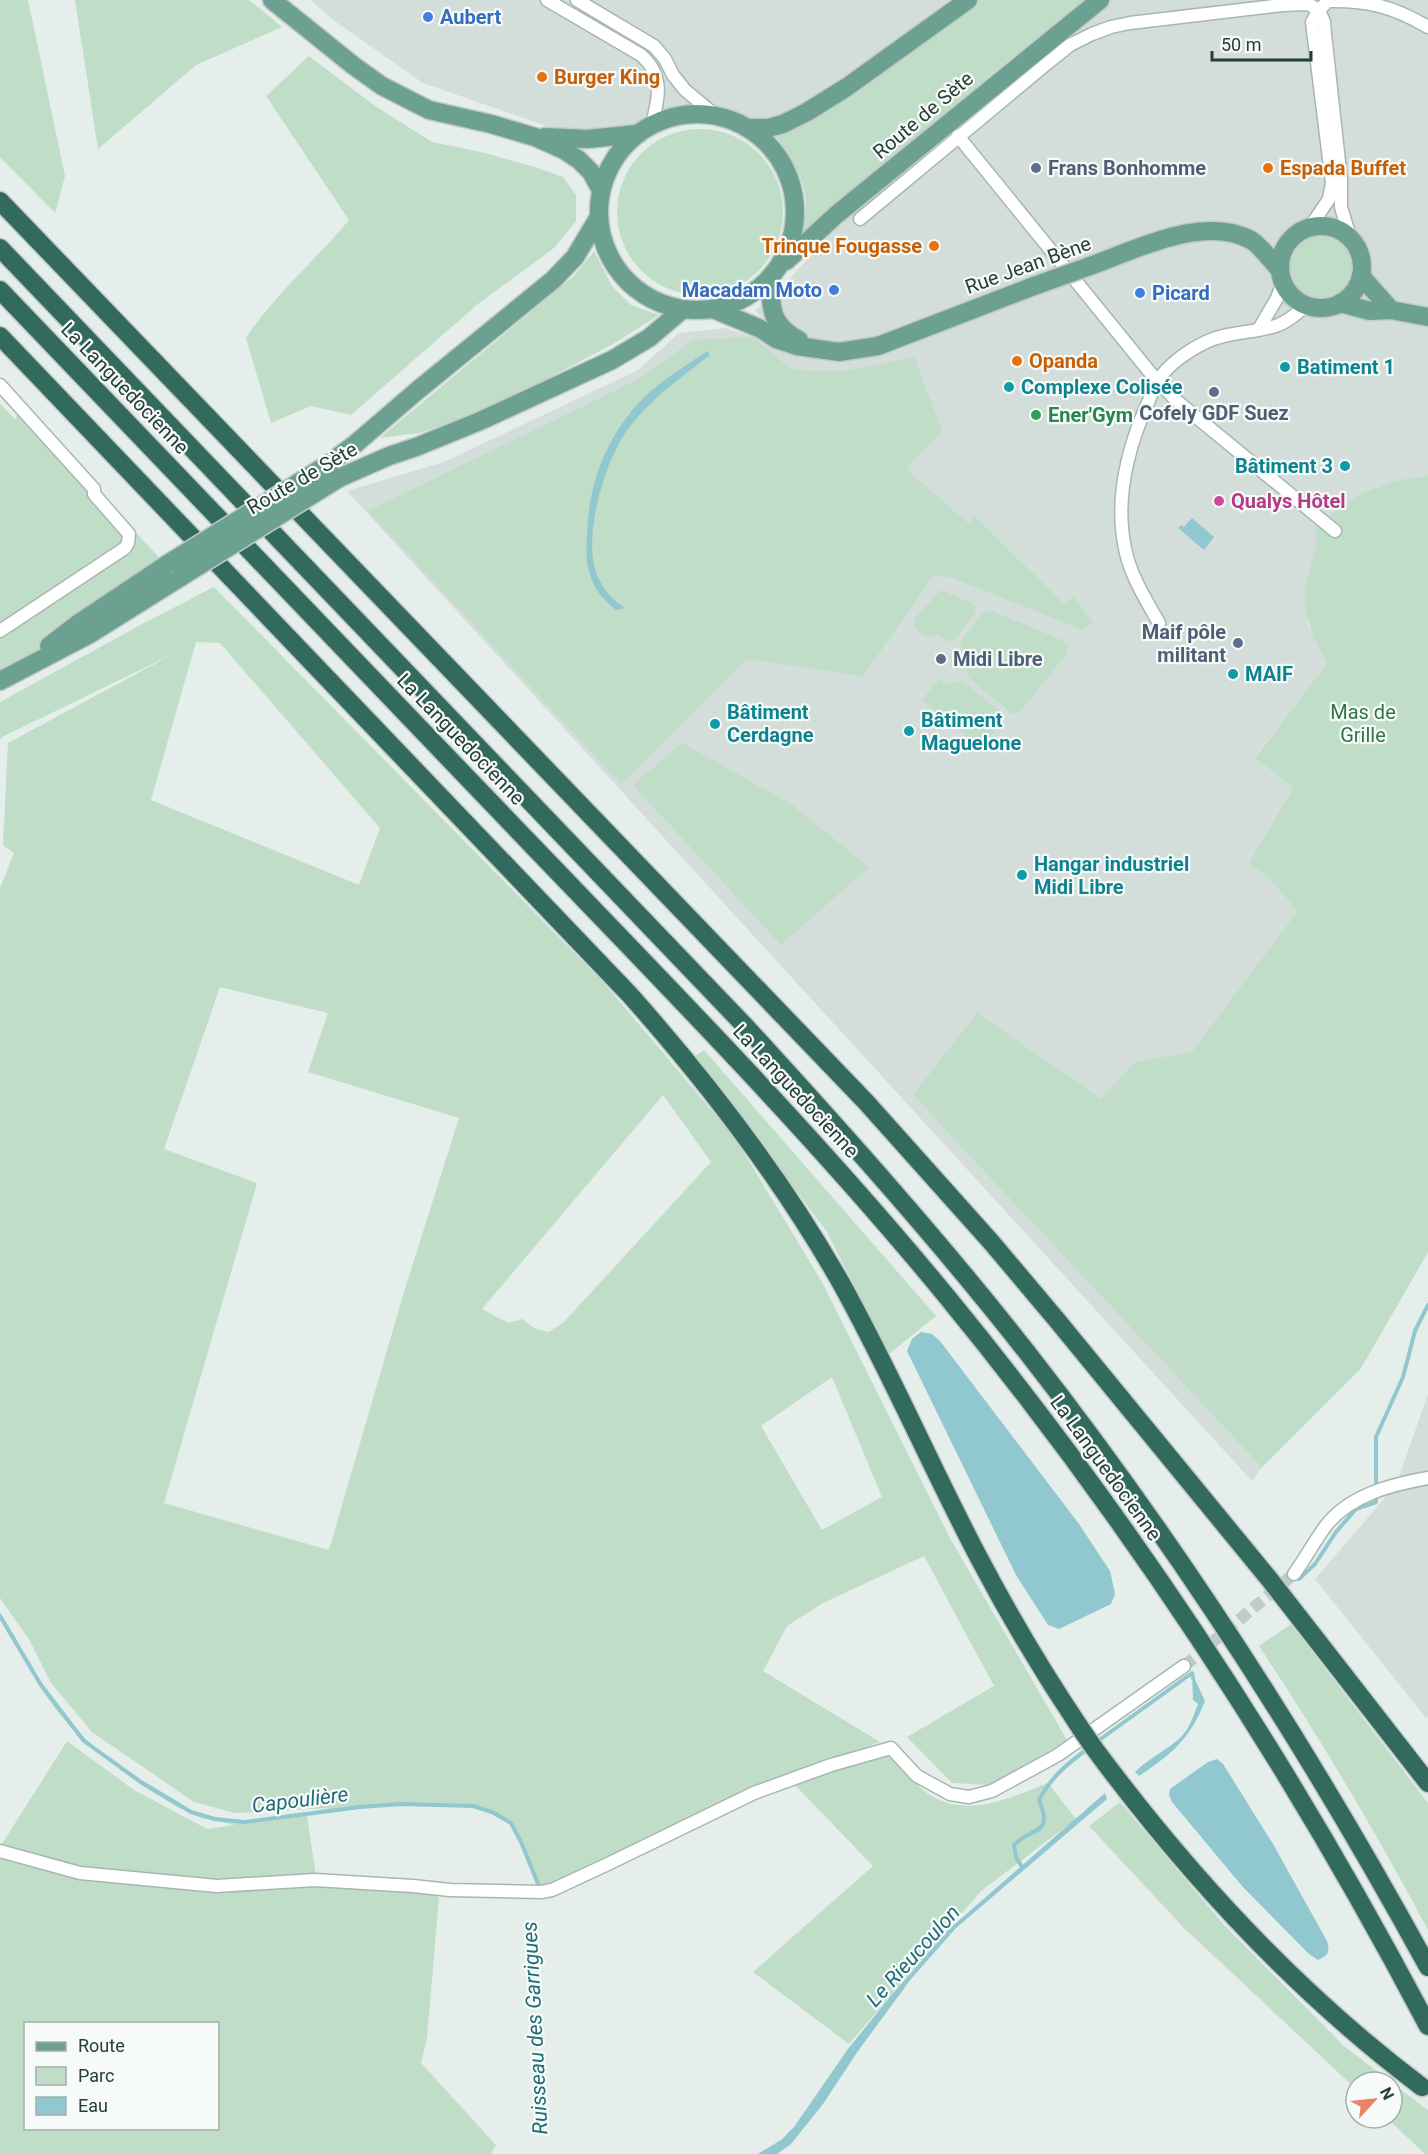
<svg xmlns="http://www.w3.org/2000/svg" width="1428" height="2154" font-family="Roboto,sans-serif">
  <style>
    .built { fill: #d3ddd9 }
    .green { fill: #c0ddc7; fill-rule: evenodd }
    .water { fill: #91c7cf }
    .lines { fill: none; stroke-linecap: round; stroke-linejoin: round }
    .stream { stroke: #91c7cf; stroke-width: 4 }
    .street-tunnel { stroke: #bfcbc6; stroke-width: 12; stroke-dasharray: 12 6; stroke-linecap: butt }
    .street-casing { stroke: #a8b6b1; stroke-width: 15 }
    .primary-casing { stroke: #c2c9c7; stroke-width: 21 }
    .highway-casing { stroke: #c2c9c7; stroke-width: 21 }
    .street { stroke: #fff; stroke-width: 12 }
    .primary { stroke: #6ca192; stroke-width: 18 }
    .highway { stroke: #326a5d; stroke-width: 18 }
    .primary-bridge-casing { stroke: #c2c9c7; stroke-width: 21; stroke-linecap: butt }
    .highway-bridge-casing { stroke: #c2c9c7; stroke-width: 21; stroke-linecap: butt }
    .primary-bridge { stroke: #6ca192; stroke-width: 18 }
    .highway-bridge { stroke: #326a5d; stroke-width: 18 }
    .shop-dot { fill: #3f7fe0; stroke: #f6faf8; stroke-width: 2 }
    .food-dot { fill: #e8710a; stroke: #f6faf8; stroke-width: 2 }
    .service-dot { fill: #5c6f8a; stroke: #f6faf8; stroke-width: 2 }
    .culture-dot { fill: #0f9aa8; stroke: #f6faf8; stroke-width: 2 }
    .leisure-dot { fill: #2e9e5b; stroke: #f6faf8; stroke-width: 2 }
    .hotel-dot { fill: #d1479c; stroke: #f6faf8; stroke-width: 2 }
    .labels { text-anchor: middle; stroke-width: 4.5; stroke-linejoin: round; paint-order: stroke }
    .shop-label { font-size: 20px; font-weight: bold; fill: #366cbe; stroke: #f6faf8; text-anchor: start }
    .food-label { font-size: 20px; font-weight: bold; fill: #c56008; stroke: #f6faf8; text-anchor: start }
    .street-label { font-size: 20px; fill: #253f37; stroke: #f6faf8 }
    .service-label { font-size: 20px; font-weight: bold; fill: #4e5e75; stroke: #f6faf8; text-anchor: start }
    .culture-label { font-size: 20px; font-weight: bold; fill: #0d838f; stroke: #f6faf8; text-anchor: start }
    .leisure-label { font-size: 20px; font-weight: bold; fill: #27864d; stroke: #f6faf8; text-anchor: start }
    .hotel-label { font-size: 20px; font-weight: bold; fill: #b23c85; stroke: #f6faf8; text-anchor: start }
    .park-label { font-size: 20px; fill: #317449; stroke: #f6faf8 }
    .water-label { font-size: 21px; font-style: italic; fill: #216c79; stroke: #f6faf8 }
  </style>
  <rect width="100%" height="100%" fill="#e5eeea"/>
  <g class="built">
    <polygon points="310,0 950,0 799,111 761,122 716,107 681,108 628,126 592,133 555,129 423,83 336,22"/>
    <polygon points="1101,0 1428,0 1428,476 1416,477 1377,487 1318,542 1305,593 1308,624 1327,663 1255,757 1294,787 1428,1252 1361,1368 1262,1467 1252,1481 347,491 444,462 638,370 679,333 725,328 753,337 796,345 755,311 783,286 837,227 942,139"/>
    <polygon points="1428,1394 1428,1717 1426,1718 1315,1579 1390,1492 1400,1474"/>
  </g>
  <g class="green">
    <polygon points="0,0 28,0 65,176 55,213 0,157"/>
    <polygon points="75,0 249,0 282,27 196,65 98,149"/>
    <path d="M979,0H1085L997,70L801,235C803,225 806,215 806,206C807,181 789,154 775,135L786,133L862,86Z"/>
    <path d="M309,56L375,106L432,142L481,152L535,167L563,177L576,195V221L554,248L478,304L351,415L311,406L271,423L246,338C275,294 316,260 349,220L266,96Z"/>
    <circle cx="700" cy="212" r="83"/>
    <circle cx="1321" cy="266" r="31"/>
    <polygon points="594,251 612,286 631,305 659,315 613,344 486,411 419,433 380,438 575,275"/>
    <polygon points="753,337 792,370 847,371 914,357 942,431 906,469 969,524 974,516 1064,604 1073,597 1093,622 1083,630 950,577 933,576 863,676 746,659 621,784 368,511 639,379 693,340"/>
    <polygon points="0,404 15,419 21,408 166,565 0,678"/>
    <path d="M1428,476V1252L1361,1368L1262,1467L913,1095L977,1013L1101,1099L1135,1062L1192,1052L1298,911L1266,874L1249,863L1294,787L1255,758L1327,663C1316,641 1303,619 1305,593C1306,571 1320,552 1316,529C1343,499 1387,478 1428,476Z"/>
    <path d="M214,587L603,982L735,1138L822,1282L951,1540L1067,1740L1042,1756L989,1785L952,1783L907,1737L994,1686L924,1556L823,1603L787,1626L763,1671L880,1742L768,1782L734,1796L555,1883L537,1887C530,1870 522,1837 509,1824C476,1791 351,1808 307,1815L316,1876L424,1887L439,1898L427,2037L421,2063L496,2145L491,2154H0V1844H2L67,1741L134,1790L207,1829L235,1825L201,1818L177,1807L138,1783L82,1741L54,1707L40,1687L0,1619V1612C18,1640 33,1671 52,1698C63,1712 74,1728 87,1740C113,1765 181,1811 215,1818C248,1824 296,1816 329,1808L235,1813L194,1802L92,1732L51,1683L30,1641L0,1598V888L14,853L3,845L8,743L175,653L2,737L0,740V702L146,622ZM196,642L220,643L380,828L359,885L151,800ZM220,987L328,1013L308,1072L459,1118L404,1292L329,1550L164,1503L257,1183L164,1149ZM663,1095L711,1162L563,1323L548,1332L534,1328L522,1319L508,1323L482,1309ZM832,1377L882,1497L822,1530L761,1426ZM26,2024H218V2128H26Z"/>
    <path d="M941,590L972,603L976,607L975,613L954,640L950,642L938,635L925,636C919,631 913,628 914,619Z"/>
    <polygon points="992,611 1061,640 1068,645 1067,653 1020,712 1012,714 967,676 967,661 960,642 982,614"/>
    <polygon points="939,679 947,685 961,681 965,683 1005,716 984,745 975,750 964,746 968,739 965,734 922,700"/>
    <polygon points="682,743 791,804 869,867 781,945 633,785"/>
    <polygon points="704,1050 936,1316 889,1354 827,1232 695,1056"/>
    <path d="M1291,1624L1428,1803V1930C1376,1832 1320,1738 1259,1646Z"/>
    <path d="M886,1754C899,1766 912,1782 927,1793C966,1820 1009,1798 1048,1783L1076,1819L981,1891L849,2044L753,1972L873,1866L792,1782Z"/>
    <polygon points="1120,1802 1224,1925 1344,2046 1391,2082 1356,2082 1356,2089 1184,1928 1089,1826"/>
    <polygon points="1392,2083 1428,2110 1428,2154 1425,2154 1387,2118 1392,2118"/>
  </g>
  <g class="water">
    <path d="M707,351L710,355C682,377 653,397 631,425C606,456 584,531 595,569C600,586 611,599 625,608L616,610C606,602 595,591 591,578C586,565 586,551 587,537C588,489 603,444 635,407C654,384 683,368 707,351Z"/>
    <polygon points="1192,518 1214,537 1204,550 1178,528 1181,525 1184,527"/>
    <polygon points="921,1332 932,1334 940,1341 1079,1524 1110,1571 1115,1594 1111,1604 1059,1629 1048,1625 1016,1575 907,1351 912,1339"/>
    <path d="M1192,1673L1205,1701C1190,1739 1172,1754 1139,1776L1135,1772C1148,1759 1165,1751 1179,1739C1189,1730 1193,1717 1198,1704L1193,1700Z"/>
    <path d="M1217,1759L1223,1764L1273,1844L1327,1941C1330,1952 1329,1955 1318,1960L1309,1954L1242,1886L1172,1802L1169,1795L1170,1789L1208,1762Z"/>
    <polygon points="1105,1793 1107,1799 956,1928 911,1979 858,2051 823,2104 791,2144 777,2154 758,2154 781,2140 794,2127 848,2049 890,1997 948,1930"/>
  </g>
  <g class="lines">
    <g class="stream">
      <polyline points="1299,1579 1315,1564 1336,1532 1356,1509 1376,1502 1376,1437 1403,1377 1415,1331 1428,1305"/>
      <polyline points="0,1616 41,1685 84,1741 141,1782 191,1812 215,1819 245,1822 360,1807 401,1804 473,1806 492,1812 511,1823 521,1842 539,1886"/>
      <polyline points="1098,1741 1192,1673 1193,1678"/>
      <path d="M1022,1867L1016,1857L1014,1845C1032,1826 1054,1836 1039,1800C1051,1777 1068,1763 1089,1748"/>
    </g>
    <polyline class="street-tunnel" points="1184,1666 1294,1574"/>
    <defs>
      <g id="street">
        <path d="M547,0L641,55C664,75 659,98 652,124"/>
        <polyline points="577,0 654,46 665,59 673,75 685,90 716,116"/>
        <polyline points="1319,10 1324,22 1325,34 1341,180 1341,207 1350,237"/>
        <polyline points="958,136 1157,381 1178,402 1335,531"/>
        <path d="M860,219L1044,66L1070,45L1092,34L1111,27L1130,23L1282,5L1308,4L1319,10L1328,1C1368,0 1394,7 1428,27"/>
        <polyline points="1310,227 1329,199 1332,183 1312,22 1319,10"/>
        <polyline points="1259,329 1277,298 1283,282"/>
        <polyline points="0,385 94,489 94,494 129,534 128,543 125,548 0,631"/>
        <path d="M1159,623C1146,600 1132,578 1126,553C1114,503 1126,453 1146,407C1150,399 1153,389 1157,382C1167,365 1189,350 1206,342C1227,332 1250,333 1272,327C1285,324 1297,314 1306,305"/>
        <path d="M1294,1574C1305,1559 1314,1542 1325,1527C1349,1495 1390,1485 1428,1478"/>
        <polyline points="0,1851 80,1873 217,1886 315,1880 413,1886 450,1890 541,1892 552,1890 610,1863 754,1793 831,1765 891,1748 917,1776 950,1794 969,1797 992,1791 1058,1755 1184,1666"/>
      </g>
      <g id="primary">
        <polyline points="272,0 354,66 382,86 429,110 491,124 535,137 564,150 579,160 591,172 601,190"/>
        <circle cx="697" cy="212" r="98"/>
        <polyline points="749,128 768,128 783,124 807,112 847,87 968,0"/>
        <polyline points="545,137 588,139 636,134"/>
        <circle cx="1321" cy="267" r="41"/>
        <polyline points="786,261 836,215 1100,0"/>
        <path d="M1090,266C1135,250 1204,214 1251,240C1262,247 1271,261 1280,270"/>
        <polyline points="1361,276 1391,310"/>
        <path d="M770,278C771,308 770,325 799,340"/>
        <polyline points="1340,303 1370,311 1391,310 1428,317"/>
        <polyline points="713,309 761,329 776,339 797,346 839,352 878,346 1034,286"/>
        <polyline points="327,465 354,445 418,390 553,280 575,257 599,217"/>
        <polyline points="339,478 389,456 416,447 480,421 612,360 649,338 683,309"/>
        <polyline points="49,646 79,623 166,565"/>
        <polyline points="0,681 88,635 179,578"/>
      </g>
      <g id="highway">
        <polyline points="0,201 866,1102 992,1243 1056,1319 1270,1580 1428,1783"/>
        <path d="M0,248L747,1028C843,1133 938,1239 1026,1351C1177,1544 1310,1751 1428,1967"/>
        <path d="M0,290C176,473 351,656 526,839C670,989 816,1137 948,1298C1133,1524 1293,1769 1428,2026"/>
        <path d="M0,336L630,995C709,1084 782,1179 841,1283C891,1373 931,1467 979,1558C1010,1617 1044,1674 1081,1729"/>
        <path d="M1094,1748C1188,1875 1296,1992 1422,2087"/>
      </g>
    </defs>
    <use href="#street" class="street-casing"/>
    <use href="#primary" class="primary-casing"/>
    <use href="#highway" class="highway-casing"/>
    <use href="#street" class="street"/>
    <use href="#primary" class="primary"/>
    <use href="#highway" class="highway"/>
    <defs>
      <g id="primary-bridge">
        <polyline points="1034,286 1090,266"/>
        <polyline points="166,565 327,465"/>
        <polyline points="179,578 339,478"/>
      </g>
      <polyline id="highway-bridge" points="1081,1729 1094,1748"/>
    </defs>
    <use href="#primary-bridge" class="primary-bridge-casing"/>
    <use href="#highway-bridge" class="highway-bridge-casing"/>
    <use href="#primary-bridge" class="primary-bridge"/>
    <use href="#highway-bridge" class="highway-bridge"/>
  </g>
  <g class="shop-dot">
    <circle cx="428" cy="17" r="6"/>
    <circle cx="834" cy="290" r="6"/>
    <circle cx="1140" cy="293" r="6"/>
  </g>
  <g class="food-dot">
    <circle cx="542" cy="77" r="6"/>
    <circle cx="1268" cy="168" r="6"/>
    <circle cx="934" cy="246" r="6"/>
    <circle cx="1017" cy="361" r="6"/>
  </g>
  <g class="service-dot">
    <circle cx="1036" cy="168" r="6"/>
    <circle cx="1214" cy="392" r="6"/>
    <circle cx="1238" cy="643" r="6"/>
    <circle cx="941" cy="659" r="6"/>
  </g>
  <g class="culture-dot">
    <circle cx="1285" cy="367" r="6"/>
    <circle cx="1009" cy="387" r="6"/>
    <circle cx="1345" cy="466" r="6"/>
    <circle cx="1233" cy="674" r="6"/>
    <circle cx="715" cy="724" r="6"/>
    <circle cx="909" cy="731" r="6"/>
    <circle cx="1022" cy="875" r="6"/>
  </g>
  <circle class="leisure-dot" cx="1036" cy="415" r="6"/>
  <circle class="hotel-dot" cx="1219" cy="501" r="6"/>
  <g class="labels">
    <g class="shop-label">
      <text x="440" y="24">Aubert</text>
      <text x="822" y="297" text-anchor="end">Macadam Moto</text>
      <text x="1152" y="300">Picard</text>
    </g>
    <g class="food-label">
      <text x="554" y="84">Burger King</text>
      <text x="1280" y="175">Espada Buffet</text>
      <text x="922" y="253" text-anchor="end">Trinque Fougasse</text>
      <text x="1029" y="368">Opanda</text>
    </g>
    <g class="street-label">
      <text transform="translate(923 115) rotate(-40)" y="7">Route de Sète</text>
      <text transform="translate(1028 265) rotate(-20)" y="7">Rue Jean Bène</text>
      <text transform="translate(125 388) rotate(46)" y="7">La Languedocienne</text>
      <text transform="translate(302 478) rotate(-30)" y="7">Route de Sète</text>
      <text transform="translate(461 739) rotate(46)" y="7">La Languedocienne</text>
      <text transform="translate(796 1091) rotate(47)" y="7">La Languedocienne</text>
      <text transform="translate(1106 1468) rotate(54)" y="7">La Languedocienne</text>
    </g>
    <g class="service-label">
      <text x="1048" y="175">Frans Bonhomme</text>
      <text x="1214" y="420" text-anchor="middle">Cofely GDF Suez</text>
      <text x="1226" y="639" text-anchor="end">Maif pôle<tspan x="1226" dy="23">militant</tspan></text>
      <text x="953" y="666">Midi Libre</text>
    </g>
    <g class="culture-label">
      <text x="1297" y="374">Batiment 1</text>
      <text x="1021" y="394">Complexe Colisée</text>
      <text x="1333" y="473" text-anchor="end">Bâtiment 3</text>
      <text x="1245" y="681">MAIF</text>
      <text x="727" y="719">Bâtiment<tspan x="727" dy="23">Cerdagne</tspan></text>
      <text x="921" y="727">Bâtiment<tspan x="921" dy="23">Maguelone</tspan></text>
      <text x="1034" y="871">Hangar industriel<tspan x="1034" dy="23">Midi Libre</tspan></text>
    </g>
    <g class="leisure-label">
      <text x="1048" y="422">Ener'Gym</text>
    </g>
    <g class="hotel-label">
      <text x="1231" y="508">Qualys Hôtel</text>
    </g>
    <g class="park-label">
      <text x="1363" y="719">Mas de<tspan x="1363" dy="23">Grille</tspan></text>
    </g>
    <g class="water-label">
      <text transform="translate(300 1800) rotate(-7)" y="7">Capoulière</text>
      <text transform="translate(913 1956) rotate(-48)" y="7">Le Rieucoulon</text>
      <text transform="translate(535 2028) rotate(-93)" y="7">Ruisseau des Garrigues</text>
    </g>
  </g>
  <rect x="24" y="2022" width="195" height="108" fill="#f6faf8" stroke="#a2afab" stroke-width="1.5"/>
  <rect x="36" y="2042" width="30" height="9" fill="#6ca192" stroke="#a2afab" stroke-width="1.5"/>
  <text x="78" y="2052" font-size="18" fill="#253f37">Route</text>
  <rect x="36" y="2067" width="30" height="18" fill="#c0ddc7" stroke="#a2afab" stroke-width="1.5"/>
  <text x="78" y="2082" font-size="18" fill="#253f37">Parc</text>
  <rect x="36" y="2097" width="30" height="18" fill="#91c7cf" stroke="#a2afab" stroke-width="1.5"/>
  <text x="78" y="2112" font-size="18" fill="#253f37">Eau</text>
  <g transform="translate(1374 2100) rotate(63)"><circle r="28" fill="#f6faf8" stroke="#a2afab" stroke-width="1.5"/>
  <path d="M0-4.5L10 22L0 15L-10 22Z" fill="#eb8366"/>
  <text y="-9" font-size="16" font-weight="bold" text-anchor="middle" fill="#253f37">N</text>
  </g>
  <path d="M1212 51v9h99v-9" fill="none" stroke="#253f37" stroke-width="3"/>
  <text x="1221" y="51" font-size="18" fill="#253f37" stroke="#f6faf8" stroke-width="4.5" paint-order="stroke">50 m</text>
</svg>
